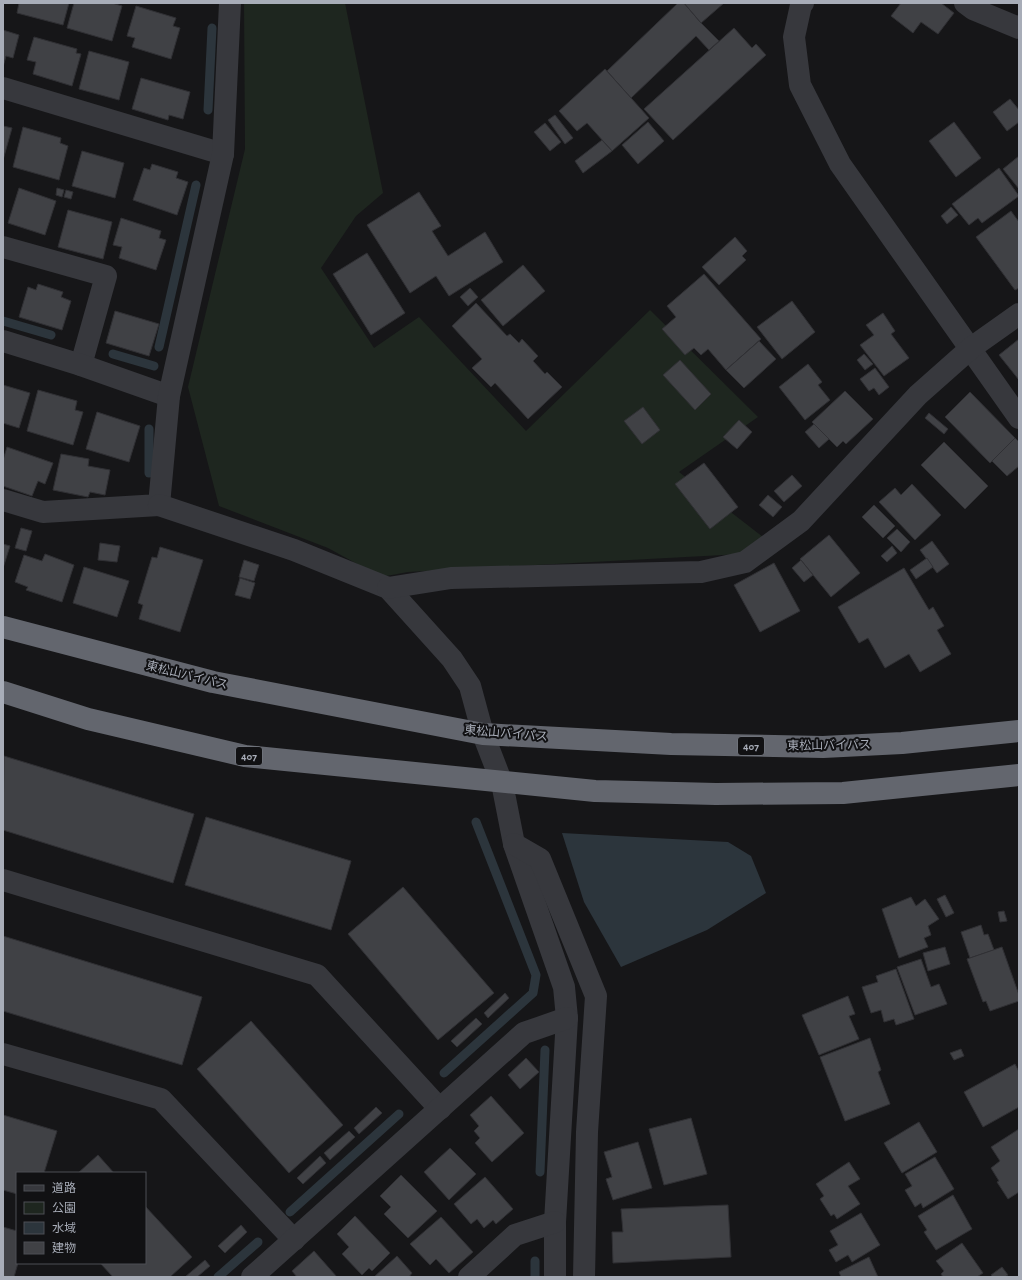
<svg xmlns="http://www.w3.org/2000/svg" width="1022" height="1280" font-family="'Alegreya Sans','Noto Sans JP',sans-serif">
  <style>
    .green { fill: #1e261f }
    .water { fill: #2c353c }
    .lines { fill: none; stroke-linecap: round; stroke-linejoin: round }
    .stream { stroke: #2c353c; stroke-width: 9 }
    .building { fill: #404145; stroke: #303034 }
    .minor { stroke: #37383d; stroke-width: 22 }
    .highway { stroke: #63666e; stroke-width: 22 }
    .labels { text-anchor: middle; stroke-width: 4; stroke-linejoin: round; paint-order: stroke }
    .shield { fill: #111113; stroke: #7b7e86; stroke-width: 1 }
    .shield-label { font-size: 11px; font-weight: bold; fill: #a8adb8 }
    .street-label { font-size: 12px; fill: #a8adb8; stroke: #111113 }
  </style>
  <rect width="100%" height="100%" fill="#161618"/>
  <polygon class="green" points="244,3 345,3 383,193 356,216 321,268 374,348 419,317 526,431 650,310 758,417 679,472 763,537 742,554 408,572 381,577 328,548 219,506 188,387 245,149"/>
  <polygon class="water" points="562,833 728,842 751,856 766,893 707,930 621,967 584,902"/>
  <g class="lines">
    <g class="stream">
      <polyline points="208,110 212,28"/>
      <polyline points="3,321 51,335"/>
      <polyline points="159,347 196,185"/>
      <polyline points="113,354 154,366"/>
      <polyline points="149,429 149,473"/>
      <polyline points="444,1073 533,993 536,975 476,822"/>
      <polyline points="540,1172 545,1050"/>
      <polyline points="290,1212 399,1114"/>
      <polyline points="218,1277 258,1242"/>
      <polyline points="535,1277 535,1261"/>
    </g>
  </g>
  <g class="building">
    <polygon points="19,3 69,3 63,25 17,13"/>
    <polygon points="74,3 112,3 122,6 112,41 67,28"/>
    <polygon points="678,3 684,3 701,23 719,41 709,50 696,36 631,98 607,71"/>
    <polygon points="684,3 724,3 701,23"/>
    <polygon points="901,3 941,3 954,13 938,34 921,22 913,33 891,16"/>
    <polygon points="136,6 176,18 173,26 180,28 171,59 132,47 135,38 127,36"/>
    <polygon points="734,28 752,48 756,44 766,55 673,140 644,109"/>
    <polygon points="3,30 19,35 13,58 6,56 3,67"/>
    <polygon points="34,37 77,49 76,53 81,54 72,86 33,74 36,62 27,60"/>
    <polygon points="89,51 129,62 119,100 79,89"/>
    <polygon points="605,69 649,118 612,151 587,123 577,131 559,111"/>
    <polygon points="141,78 190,92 183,119 169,115 168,120 132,109"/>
    <polygon points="1010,99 1019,110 1019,122 1007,131 993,112"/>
    <polygon points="555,115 573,138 565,144 548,120"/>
    <polygon points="648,122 664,141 638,164 622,145"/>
    <polygon points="954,122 981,158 956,177 929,141"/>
    <polygon points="545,123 561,142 550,151 534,132"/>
    <polygon points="3,126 12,128 3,160"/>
    <polygon points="23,127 61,138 60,143 68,146 59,180 13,167"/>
    <polygon points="602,140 612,151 583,173 575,161"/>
    <polygon points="82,151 124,163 115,198 72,186"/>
    <polygon points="1019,156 1019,189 1003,169"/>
    <polygon points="152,164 178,172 176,178 188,182 177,215 133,200 144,168 150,170"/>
    <polygon points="999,168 1019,196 982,223 978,218 969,225 952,204"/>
    <polygon points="19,188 56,201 45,235 8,223"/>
    <polygon points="57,188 64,190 62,197 56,195"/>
    <polygon points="66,190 73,192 71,199 64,197"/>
    <polygon points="419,192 441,226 432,231 448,256 485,232 503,262 449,296 436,276 410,293 367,225"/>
    <polygon points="951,207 958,215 947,224 941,216"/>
    <polygon points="68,210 112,222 103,259 58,247"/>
    <polygon points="1011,211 1019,222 1019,288 1015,290 976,237"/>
    <polygon points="121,218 161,231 159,238 166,240 156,270 119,258 122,247 113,245"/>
    <polygon points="735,237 747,251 742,256 746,260 719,285 702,267"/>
    <polygon points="367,253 405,313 371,335 333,274"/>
    <polygon points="523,265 545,291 503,326 481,300"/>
    <polygon points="704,274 761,339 726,370 708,349 701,355 694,348 685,355 662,329 676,317 667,306"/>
    <polygon points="38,284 63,292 61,297 71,301 62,330 19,317 28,287 36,290"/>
    <polygon points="470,288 478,297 468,306 460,297"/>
    <polygon points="792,301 815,332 782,359 757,327"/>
    <polygon points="476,303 507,336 510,334 519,343 522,339 538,356 533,361 545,374 547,372 562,387 528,419 495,383 491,387 472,368 482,359 452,326"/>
    <polygon points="115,311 159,324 149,356 106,343"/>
    <polygon points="883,313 895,331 891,334 909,358 884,376 860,345 874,335 866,325"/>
    <polygon points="1019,339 1019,380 999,355"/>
    <polygon points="759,341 776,359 744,388 726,370"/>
    <polygon points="864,354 873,364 865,370 857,360"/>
    <polygon points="680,360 711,394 695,410 663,375"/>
    <polygon points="808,364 822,382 818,385 830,400 805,420 779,387"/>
    <polygon points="875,368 889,387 879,395 874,388 869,391 860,379"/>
    <polygon points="3,385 30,393 19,428 3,423"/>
    <polygon points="38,390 77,401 75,410 83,412 73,445 27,431"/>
    <polygon points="845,391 873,419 846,444 843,441 837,447 812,422"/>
    <polygon points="970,392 1015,438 990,463 945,417"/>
    <polygon points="643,407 660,430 642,444 624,421"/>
    <polygon points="97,412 140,426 129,462 86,449"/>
    <polygon points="929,413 948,429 944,434 925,418"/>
    <polygon points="739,420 752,432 737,449 723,437"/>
    <polygon points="814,424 829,439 819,448 805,432"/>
    <polygon points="1015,438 1019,442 1019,466 1007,476 992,461"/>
    <polygon points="944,442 988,486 965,509 921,465"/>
    <polygon points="7,447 53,463 45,484 38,481 32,496 3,486 3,460"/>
    <polygon points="61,454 89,459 88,466 110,470 105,495 90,492 88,497 53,490"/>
    <polygon points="704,463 738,507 710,529 675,484"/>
    <polygon points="792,475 802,486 784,502 774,491"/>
    <polygon points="912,484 941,515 915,540 879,502 895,488 901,495"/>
    <polygon points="768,495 782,507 773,517 759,505"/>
    <polygon points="874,505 895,526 883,538 862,517"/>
    <polygon points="21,528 32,531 26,551 15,548"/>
    <polygon points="897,529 910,542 901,552 887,538"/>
    <polygon points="829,535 860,573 831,597 800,559"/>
    <polygon points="932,541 949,564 937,573 920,550"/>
    <polygon points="100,543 120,546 117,562 98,560"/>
    <polygon points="3,544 10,546 3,568"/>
    <polygon points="892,546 897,553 887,562 881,556"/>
    <polygon points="160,547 203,560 180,632 139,619 143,605 138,603 152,557 157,558"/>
    <polygon points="45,554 74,565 62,602 26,590 28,587 15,582 24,555 42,561"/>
    <polygon points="927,558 933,567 916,579 910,570"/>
    <polygon points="244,560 259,565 254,581 239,577"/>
    <polygon points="801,560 813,575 804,582 792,568"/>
    <polygon points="774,563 800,611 760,632 734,585"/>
    <polygon points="84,567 129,581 117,617 73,603"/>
    <polygon points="904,568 929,610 933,607 944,626 937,630 951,654 920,672 909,654 885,668 868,638 859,643 838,607"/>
    <polygon points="240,578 255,583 250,599 235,595"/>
    <polygon points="4,756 194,814 173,883 3,830"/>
    <polygon points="206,817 351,861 331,930 185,885"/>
    <polygon points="403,887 494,993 438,1040 348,934"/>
    <polygon points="945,895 954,913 946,917 937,899"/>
    <polygon points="911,897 916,906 925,899 939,919 928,926 931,935 924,938 928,947 899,958 882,909"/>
    <polygon points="1004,911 1007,921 1000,922 998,912"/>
    <polygon points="981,925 984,935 988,934 994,950 970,958 961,932"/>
    <polygon points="3,936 202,997 182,1065 3,1011"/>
    <polygon points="945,947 950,964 928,971 923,953"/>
    <polygon points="1002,947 1019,995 1019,1001 990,1011 986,1001 983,1002 967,959"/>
    <polygon points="921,959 931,987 939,984 947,1004 915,1015 897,967"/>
    <polygon points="896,969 914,1019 896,1025 894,1019 884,1022 881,1010 871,1013 862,987 878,982 876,976"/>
    <polygon points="505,993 509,998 488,1018 484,1013"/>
    <polygon points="848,996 855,1014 849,1016 859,1039 819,1055 802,1015"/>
    <polygon points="476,1018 482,1024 457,1047 451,1041"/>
    <polygon points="251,1021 343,1125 289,1173 197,1069"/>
    <polygon points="870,1038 881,1070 878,1072 890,1104 845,1121 820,1057"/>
    <polygon points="961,1049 964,1056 954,1060 950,1053"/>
    <polygon points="526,1058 539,1072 520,1089 508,1075"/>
    <polygon points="1015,1064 1019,1072 1019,1107 983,1127 964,1092"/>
    <polygon points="491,1096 524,1133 492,1162 475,1143 480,1138 474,1131 479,1126 470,1115"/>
    <polygon points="376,1107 382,1113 359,1134 354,1128"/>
    <polygon points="3,1115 57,1131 44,1173 17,1173 17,1194 3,1190"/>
    <polygon points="691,1118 707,1174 664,1185 649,1129"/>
    <polygon points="919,1122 937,1152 902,1173 884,1143"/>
    <polygon points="1019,1129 1019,1192 1008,1199 997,1182 999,1181 991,1168 1000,1161 991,1147"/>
    <polygon points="349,1131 355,1137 330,1160 324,1153"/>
    <polygon points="638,1142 652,1188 613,1200 606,1179 612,1177 604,1152"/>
    <polygon points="450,1148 476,1174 449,1200 424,1172"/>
    <polygon points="98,1155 114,1173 78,1173"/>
    <polygon points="320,1156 326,1163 303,1184 297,1178"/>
    <polygon points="935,1157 954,1189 923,1208 921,1203 915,1207 905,1190 912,1186 905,1174"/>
    <polygon points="849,1162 860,1179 848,1186 860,1204 837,1219 834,1214 831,1216 820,1199 824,1196 816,1184"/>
    <polygon points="401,1175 437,1211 408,1238 384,1214 391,1207 380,1196"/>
    <polygon points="485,1177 513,1209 496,1224 493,1220 484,1228 477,1219 471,1224 454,1204"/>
    <polygon points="953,1195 972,1229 936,1250 924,1232 927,1230 918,1216"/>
    <polygon points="728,1205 731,1257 613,1263 612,1232 623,1232 621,1209"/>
    <polygon points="145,1206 192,1257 170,1277 113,1277 100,1263 145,1263"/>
    <polygon points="861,1213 880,1245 852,1262 848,1255 836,1262 829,1250 838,1245 830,1231"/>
    <polygon points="355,1216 390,1253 372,1271 369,1268 362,1275 342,1254 349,1247 337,1234"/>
    <polygon points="441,1217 473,1252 449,1273 436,1259 430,1265 410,1244"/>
    <polygon points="241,1225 247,1232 225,1253 218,1246"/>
    <polygon points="3,1227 17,1231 17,1263 18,1263 14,1277 3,1277"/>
    <polygon points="962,1243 983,1273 977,1277 943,1277 941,1274 944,1271 936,1261"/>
    <polygon points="314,1251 337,1277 297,1277 292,1271"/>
    <polygon points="397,1256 412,1273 409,1277 374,1277"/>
    <polygon points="869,1257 878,1277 841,1277 839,1272"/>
    <polygon points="205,1260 210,1266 197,1277 185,1277"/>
    <polygon points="1002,1267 1008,1275 1005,1277 993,1277 991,1275"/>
  </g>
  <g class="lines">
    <g class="minor">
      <polyline points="803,3 801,5 794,37 800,85 840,164 1019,418"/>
      <polyline points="965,3 973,9 1019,28"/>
      <polyline points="3,88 223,154"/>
      <polyline points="3,247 106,276 81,365"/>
      <polyline points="3,341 81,365 169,396"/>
      <polyline points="3,500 43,512 159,505 169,396 223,154 230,3"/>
      <polyline points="159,505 294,550 388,588 452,659 470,686 483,734 502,783 514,844 564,987 567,1018 555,1222 555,1277"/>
      <polyline points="388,588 451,578 701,572 745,562 801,521 918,395 971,348 1019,314"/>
      <polyline points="514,844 540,859 596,996 587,1132 584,1277"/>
      <polyline points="3,880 317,975 440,1109"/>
      <polyline points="3,1054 161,1099 294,1240"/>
      <polyline points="252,1277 524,1033 567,1018"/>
      <polyline points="469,1277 515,1235 555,1222"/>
    </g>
    <g class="highway">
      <polyline points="3,627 213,682 483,734 671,744 823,747 902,743 1019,731"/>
      <polyline points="3,692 88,719 245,756 595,791 716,794 843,793 1019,775"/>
    </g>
  </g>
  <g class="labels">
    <g class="shield">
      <rect x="738" y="737" width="26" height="18" rx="3"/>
      <rect x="236" y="747" width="26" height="18" rx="3"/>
    </g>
    <g class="shield-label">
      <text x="751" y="750">407</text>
      <text x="249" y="760">407</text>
    </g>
    <g class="street-label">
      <text transform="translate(187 675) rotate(14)" y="4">東松山バイパス</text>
      <text transform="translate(506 733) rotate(5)" y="4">東松山バイパス</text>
      <text transform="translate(829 745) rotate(-1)" y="4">東松山バイパス</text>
    </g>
  </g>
  <rect width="1022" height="1280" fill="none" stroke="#a8adb8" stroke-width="8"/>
  <rect x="16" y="1172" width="130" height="92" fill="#111113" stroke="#4d4f55"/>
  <rect x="24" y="1185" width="20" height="6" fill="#37383d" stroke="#4d4f55"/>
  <text x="52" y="1192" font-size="12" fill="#a8adb8">道路</text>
  <rect x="24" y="1202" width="20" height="12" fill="#1e261f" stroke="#4d4f55"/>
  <text x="52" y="1212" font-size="12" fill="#a8adb8">公園</text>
  <rect x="24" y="1222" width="20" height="12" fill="#2c353c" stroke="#4d4f55"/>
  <text x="52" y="1232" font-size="12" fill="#a8adb8">水域</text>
  <rect x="24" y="1242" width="20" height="12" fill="#404145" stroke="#4d4f55"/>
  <text x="52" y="1252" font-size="12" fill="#a8adb8">建物</text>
</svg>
